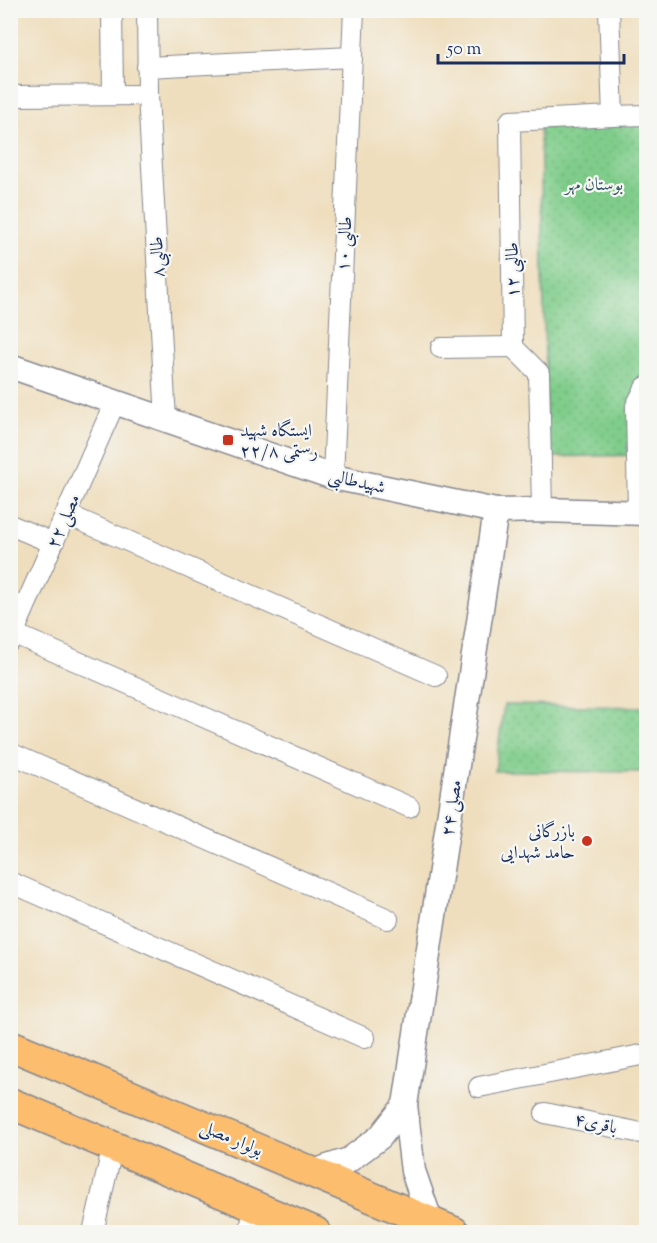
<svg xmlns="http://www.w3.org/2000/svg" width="657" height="1243" font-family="'Sorts Mill Goudy',Amiri,serif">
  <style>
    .grass { fill: url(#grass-dots); stroke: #4e7e74; stroke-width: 1.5 }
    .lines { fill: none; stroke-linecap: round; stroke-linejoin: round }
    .minor-casing { stroke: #85868e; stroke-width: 22 }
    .tertiary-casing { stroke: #85868e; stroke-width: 27 }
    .primary-casing { stroke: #85868e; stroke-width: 33 }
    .minor { stroke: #fff; stroke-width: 20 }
    .tertiary { stroke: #fff; stroke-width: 24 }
    .primary { stroke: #fcbd6e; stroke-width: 30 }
    .poi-dot { fill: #c8321e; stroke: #f6f6f2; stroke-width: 2 }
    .labels { text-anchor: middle; stroke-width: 4.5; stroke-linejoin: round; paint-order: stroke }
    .park-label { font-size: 18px; fill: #345669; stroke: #f6f6f2 }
    .street-label { font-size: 18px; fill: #1b2f5e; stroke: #f6f6f2 }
    .poi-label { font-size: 18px; fill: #1b2f5e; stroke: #f6f6f2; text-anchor: start }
  </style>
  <defs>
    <pattern id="grass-dots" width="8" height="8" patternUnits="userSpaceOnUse" patternTransform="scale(1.5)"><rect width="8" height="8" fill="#80cd8b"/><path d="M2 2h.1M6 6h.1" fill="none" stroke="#6eb07a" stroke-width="1.8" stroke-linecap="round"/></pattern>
  </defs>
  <rect width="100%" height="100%" fill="#f6f6f2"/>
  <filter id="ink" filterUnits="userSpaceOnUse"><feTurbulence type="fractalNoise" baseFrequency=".0167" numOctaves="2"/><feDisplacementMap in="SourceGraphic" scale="12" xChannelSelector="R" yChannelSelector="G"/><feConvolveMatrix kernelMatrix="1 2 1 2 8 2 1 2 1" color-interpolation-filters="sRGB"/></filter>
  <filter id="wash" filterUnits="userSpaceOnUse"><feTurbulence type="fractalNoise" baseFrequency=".008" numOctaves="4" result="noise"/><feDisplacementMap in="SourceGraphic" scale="24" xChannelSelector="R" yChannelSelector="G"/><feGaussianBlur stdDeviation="1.35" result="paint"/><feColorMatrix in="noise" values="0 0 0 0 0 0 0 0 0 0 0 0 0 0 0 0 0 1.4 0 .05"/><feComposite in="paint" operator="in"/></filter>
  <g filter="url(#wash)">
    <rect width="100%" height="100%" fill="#efdebd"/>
    <g class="grass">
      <polygon points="646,124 646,455 547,457 540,126"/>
      <polygon points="504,705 646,707 646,772 495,771"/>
    </g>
  </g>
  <g filter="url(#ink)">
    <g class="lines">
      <defs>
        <g id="minor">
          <polyline points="112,10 113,95"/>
          <polyline points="147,10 148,95 166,420"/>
          <polyline points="609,10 613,116"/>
          <polyline points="147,67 352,57"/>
          <polyline points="10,96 148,95"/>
          <polyline points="441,348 513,347"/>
          <polyline points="333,477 354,10"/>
          <polyline points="542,510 539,373 513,347 510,121 613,116 646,115"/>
          <polyline points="638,513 636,406 645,388 646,387"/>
          <polyline points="66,514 436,676"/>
          <polyline points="10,525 53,543"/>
          <polyline points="10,632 409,807"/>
          <polyline points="10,641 115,402"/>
          <polyline points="10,753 388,919"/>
          <polyline points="10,882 365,1038"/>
          <polyline points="479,1087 646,1054"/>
          <polyline points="545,1113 646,1134"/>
          <polyline points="93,1232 113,1146"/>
          <polyline points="249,1232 255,1207"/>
        </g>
        <g id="tertiary">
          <polyline points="10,366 333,477 496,511 542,510 646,513"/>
          <polyline points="313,1172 349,1160 380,1137 405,1105"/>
          <polyline points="431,1223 413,1171 405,1105 496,511"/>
        </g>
        <g id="primary">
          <polyline points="10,1045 454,1232"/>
          <polyline points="10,1103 315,1232"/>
        </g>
      </defs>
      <use href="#minor" class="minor-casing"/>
      <use href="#tertiary" class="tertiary-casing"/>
      <use href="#primary" class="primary-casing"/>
      <use href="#minor" class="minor"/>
      <use href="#tertiary" class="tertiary"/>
      <use href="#primary" class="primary"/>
    </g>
  </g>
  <g class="poi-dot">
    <rect x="222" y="434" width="12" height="12" rx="3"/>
    <circle cx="587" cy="841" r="6"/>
  </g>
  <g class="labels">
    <g class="park-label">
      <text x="594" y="190">بوستان مهر</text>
    </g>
    <g class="street-label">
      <text transform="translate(344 244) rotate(-87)" y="6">طالبی ۱۰</text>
      <text transform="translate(157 257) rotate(-93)" y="6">طالبی۸</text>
      <text transform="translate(512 270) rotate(-91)" y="6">طالبی ۱۲</text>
      <text transform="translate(357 481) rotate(13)" y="6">شهیدطالبی</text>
      <text transform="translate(63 521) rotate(-66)" y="6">مصلی ۲۲</text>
      <text transform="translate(451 808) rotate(-81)" y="6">مصلی ۲۴</text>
      <text transform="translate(596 1123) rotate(12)" y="6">باقری۴</text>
      <text transform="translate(232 1138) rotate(23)" y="6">بولوار مصلی</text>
    </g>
    <g class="poi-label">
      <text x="240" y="436">ایستگاه شهید<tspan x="240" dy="21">رستمی ۲۲/۸</tspan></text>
      <text x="575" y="837" text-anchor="end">بازرگانی<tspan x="575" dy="21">حامد شهدایی</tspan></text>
    </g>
  </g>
  <rect width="657" height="1243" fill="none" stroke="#f6f6f2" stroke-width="36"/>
  <path d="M438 54v9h186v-9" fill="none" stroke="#1b2f5e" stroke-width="3"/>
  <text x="447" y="54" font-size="18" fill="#1b2f5e" stroke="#f6f6f2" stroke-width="4.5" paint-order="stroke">50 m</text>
</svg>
